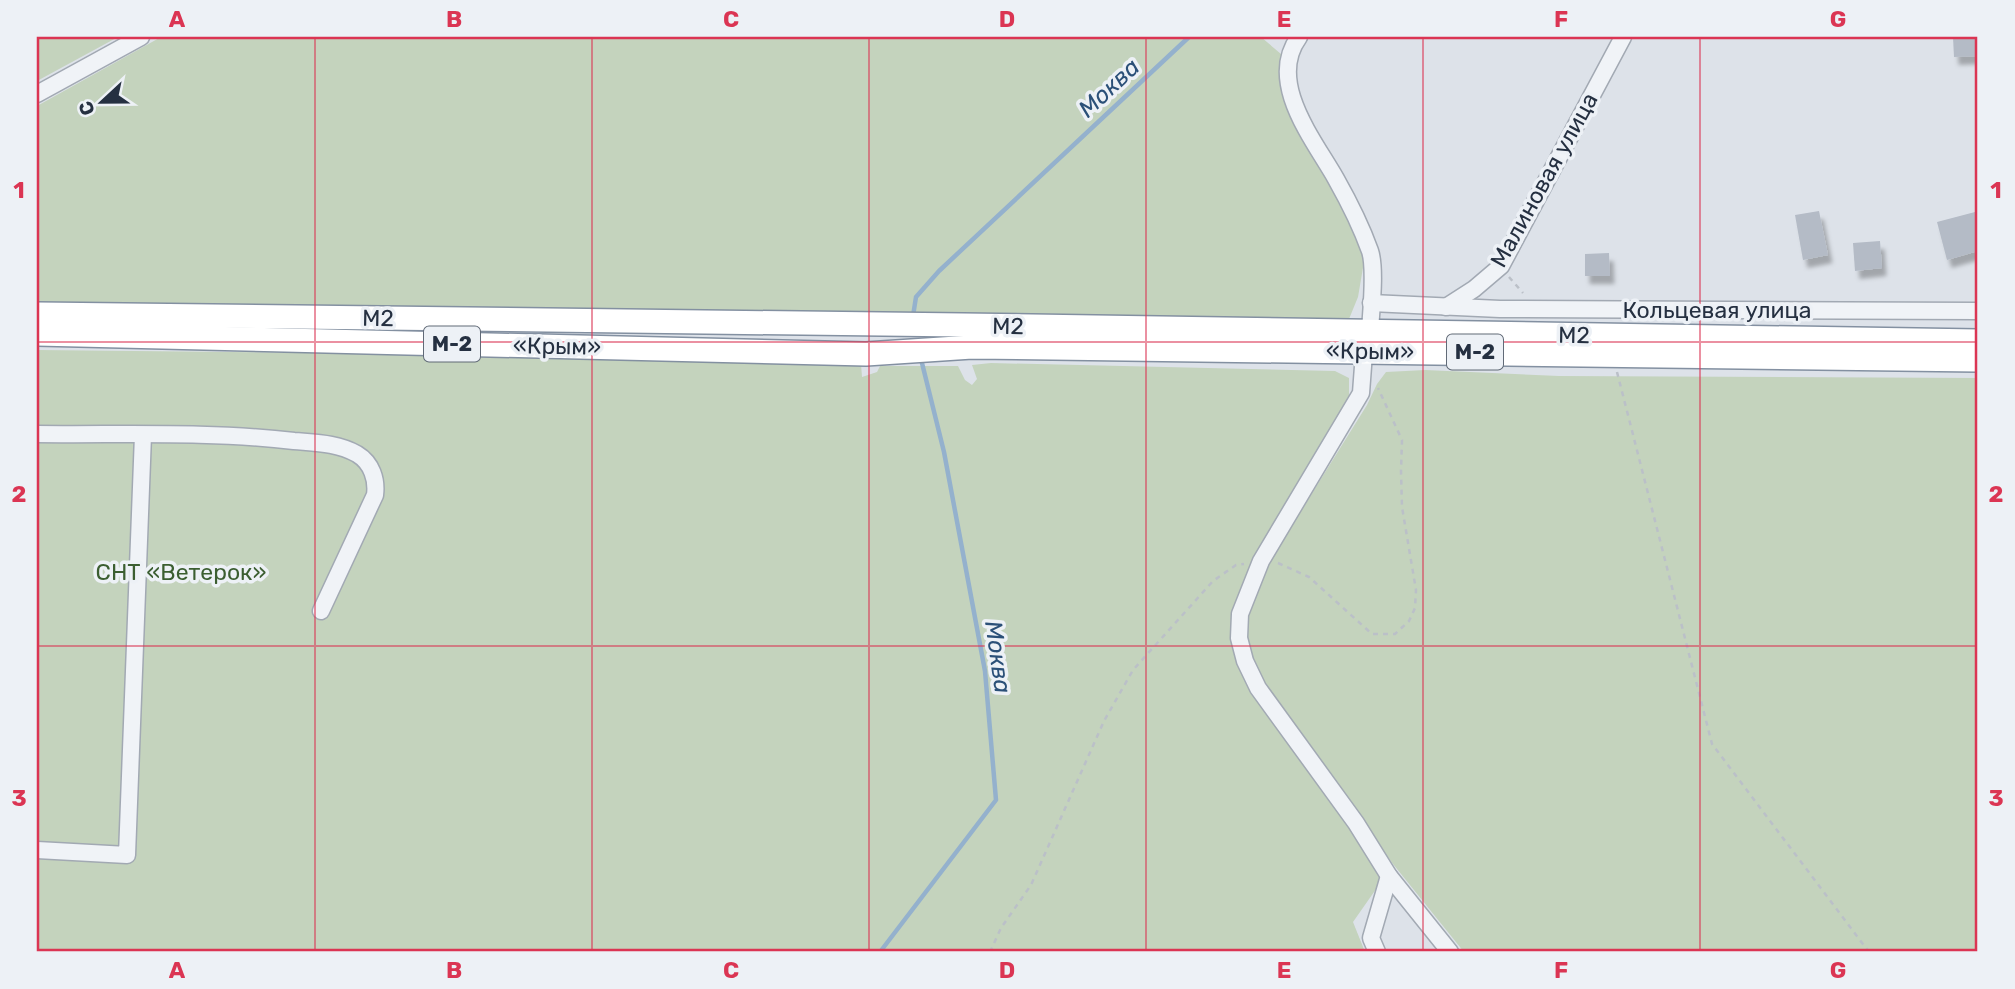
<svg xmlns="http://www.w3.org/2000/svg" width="2015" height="989" font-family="Rubik,sans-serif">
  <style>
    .green { fill: #c4d3bd }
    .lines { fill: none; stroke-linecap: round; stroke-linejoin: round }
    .stream { stroke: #94b1cd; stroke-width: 4.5 }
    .building { fill: #b4bbc6; filter: url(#shadow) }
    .minor-casing { stroke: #a2a9b3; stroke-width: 19 }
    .highway-casing { stroke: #8390a1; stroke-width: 26 }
    .path { stroke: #bbc0c8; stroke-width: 2.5; stroke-dasharray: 5 5; stroke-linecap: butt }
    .minor { stroke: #f0f3f7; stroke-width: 16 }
    .highway { stroke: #fff; stroke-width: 23 }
    .grid { fill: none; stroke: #db3553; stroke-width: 2; stroke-opacity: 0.55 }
    .labels { text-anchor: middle; stroke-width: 7; stroke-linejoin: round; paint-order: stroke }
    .shield { fill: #edf1f6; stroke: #616a77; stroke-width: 2 }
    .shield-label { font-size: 21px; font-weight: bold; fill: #253041 }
    .street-label { font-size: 23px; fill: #253041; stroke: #edf1f6 }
    .park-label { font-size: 23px; fill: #3b5e31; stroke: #edf1f6 }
    .water-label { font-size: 24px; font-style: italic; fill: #2b5078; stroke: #edf1f6 }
    .neatline { fill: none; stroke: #db3553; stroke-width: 2.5 }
    .grid-label { font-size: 23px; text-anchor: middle; font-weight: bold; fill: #db3553 }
  </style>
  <defs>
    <filter id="shadow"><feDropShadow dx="4.5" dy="8" stdDeviation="2" flood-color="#0004"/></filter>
  </defs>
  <rect width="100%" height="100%" fill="#dde2e9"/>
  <g class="green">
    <polygon points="37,37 118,37 37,81"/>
    <polygon points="161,37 1261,37 1281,54 1287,82 1333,178 1365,256 1358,297 1349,319 1333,330 37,316 37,106"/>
    <polygon points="37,350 406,354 861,364 862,377 877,372 880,366 958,366 965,380 972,385 977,379 972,365 991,363 1335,371 1349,378 1349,400 1234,613 1281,727 1370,857 1381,882 1353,922 1365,952 37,952"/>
    <polygon points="1425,370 1559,376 1978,378 1978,952 1464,952 1393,864 1263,685 1247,646 1248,617 1271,559 1367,405 1377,384 1386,372"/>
  </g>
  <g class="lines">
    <g class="stream">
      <polyline points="913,316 916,297 939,271 1189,37"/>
      <polyline points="880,952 996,800 985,671 944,452 921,359"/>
    </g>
  </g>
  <g class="building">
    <polygon points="1953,37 1977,37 1978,56 1954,57"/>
    <polygon points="1819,211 1828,255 1803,260 1795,215"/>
    <polygon points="1975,212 1978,227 1978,251 1947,260 1937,222"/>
    <polygon points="1880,241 1882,268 1855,271 1853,243"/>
    <polygon points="1609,253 1610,276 1585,276 1585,254"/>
  </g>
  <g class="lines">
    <defs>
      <g id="minor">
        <path d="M1299,37C1266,82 1314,140 1336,179C1349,202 1361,226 1370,251C1376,269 1371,311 1370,331"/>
        <polyline points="37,94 141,37"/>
        <polyline points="1371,303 1500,309 1978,311"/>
        <polyline points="1446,307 1474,289 1501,266 1623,37"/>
        <polyline points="1364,353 1361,393 1261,561 1240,614 1239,638 1245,661 1258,688 1356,823 1389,876 1450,952"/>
        <path d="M37,434C122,435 209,431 294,441C316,443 337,443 357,454C372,463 377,480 375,495L321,611"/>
        <polyline points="37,850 127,855 143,435"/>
        <polyline points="1377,952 1371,938 1389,876"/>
      </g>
      <g id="highway">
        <polyline points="37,314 963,325 1978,341"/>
        <polyline points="37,334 866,354 972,347 1978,360"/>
      </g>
    </defs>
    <use href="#minor" class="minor-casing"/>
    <use href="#highway" class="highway-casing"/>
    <g class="path">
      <polyline points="1509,277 1523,293"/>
      <polyline points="1617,372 1712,744 1869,952"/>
      <polyline points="1278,563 1309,577 1372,634 1395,634 1409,621 1415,608 1416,590 1402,507 1401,471 1402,440 1378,388"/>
      <polyline points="990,952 1001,928 1031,885 1104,721 1133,670 1213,581 1236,565 1244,564"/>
    </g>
    <use href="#minor" class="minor"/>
    <use href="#highway" class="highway"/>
  </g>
  <path class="grid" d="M315,37V952M592,37V952M869,37V952M1146,37V952M1423,37V952M1700,37V952M37,342H1978M37,646H1978"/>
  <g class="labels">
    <g class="shield">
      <rect x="424" y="326.5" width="56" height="35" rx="5"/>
      <rect x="1447" y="334.5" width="56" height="35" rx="5"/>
    </g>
    <g class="shield-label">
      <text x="452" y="351">М-2</text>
      <text x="1475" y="359">М-2</text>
    </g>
    <g class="street-label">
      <text transform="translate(1544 180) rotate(-61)" y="8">Малиновая улица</text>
      <text x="1717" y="318">Кольцевая улица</text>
      <text transform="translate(378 318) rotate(1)" y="8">М2</text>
      <text transform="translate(1008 326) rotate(1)" y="8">М2</text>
      <text transform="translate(1574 335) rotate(1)" y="8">М2</text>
      <text transform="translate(557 346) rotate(1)" y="8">«Крым»</text>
      <text transform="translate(1370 351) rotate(1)" y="8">«Крым»</text>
    </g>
    <g class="park-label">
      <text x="181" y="580">СНТ «Ветерок»</text>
    </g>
    <g class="water-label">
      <text transform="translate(1109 88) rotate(-43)" y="8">Моква</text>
      <text transform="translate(998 657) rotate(82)" y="8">Моква</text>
    </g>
  </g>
  <rect width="2015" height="989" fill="none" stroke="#edf1f6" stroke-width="77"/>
  <g transform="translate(102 102) rotate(248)" stroke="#edf1f6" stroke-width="5" paint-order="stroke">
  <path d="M0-5L12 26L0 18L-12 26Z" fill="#253041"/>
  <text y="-10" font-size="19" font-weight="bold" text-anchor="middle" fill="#253041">С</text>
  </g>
  <rect x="38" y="38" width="1938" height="912" class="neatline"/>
  <g class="grid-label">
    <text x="177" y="27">A</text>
    <text x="454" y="27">B</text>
    <text x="731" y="27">C</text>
    <text x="1007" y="27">D</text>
    <text x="1284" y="27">E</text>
    <text x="1561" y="27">F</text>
    <text x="1838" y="27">G</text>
    <text x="19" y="198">1</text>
    <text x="1996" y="198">1</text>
    <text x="19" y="502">2</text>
    <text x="1996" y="502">2</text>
    <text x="19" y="806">3</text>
    <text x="1996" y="806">3</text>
    <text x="177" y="978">A</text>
    <text x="454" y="978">B</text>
    <text x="731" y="978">C</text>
    <text x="1007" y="978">D</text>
    <text x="1284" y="978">E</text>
    <text x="1561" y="978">F</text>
    <text x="1838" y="978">G</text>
  </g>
</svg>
